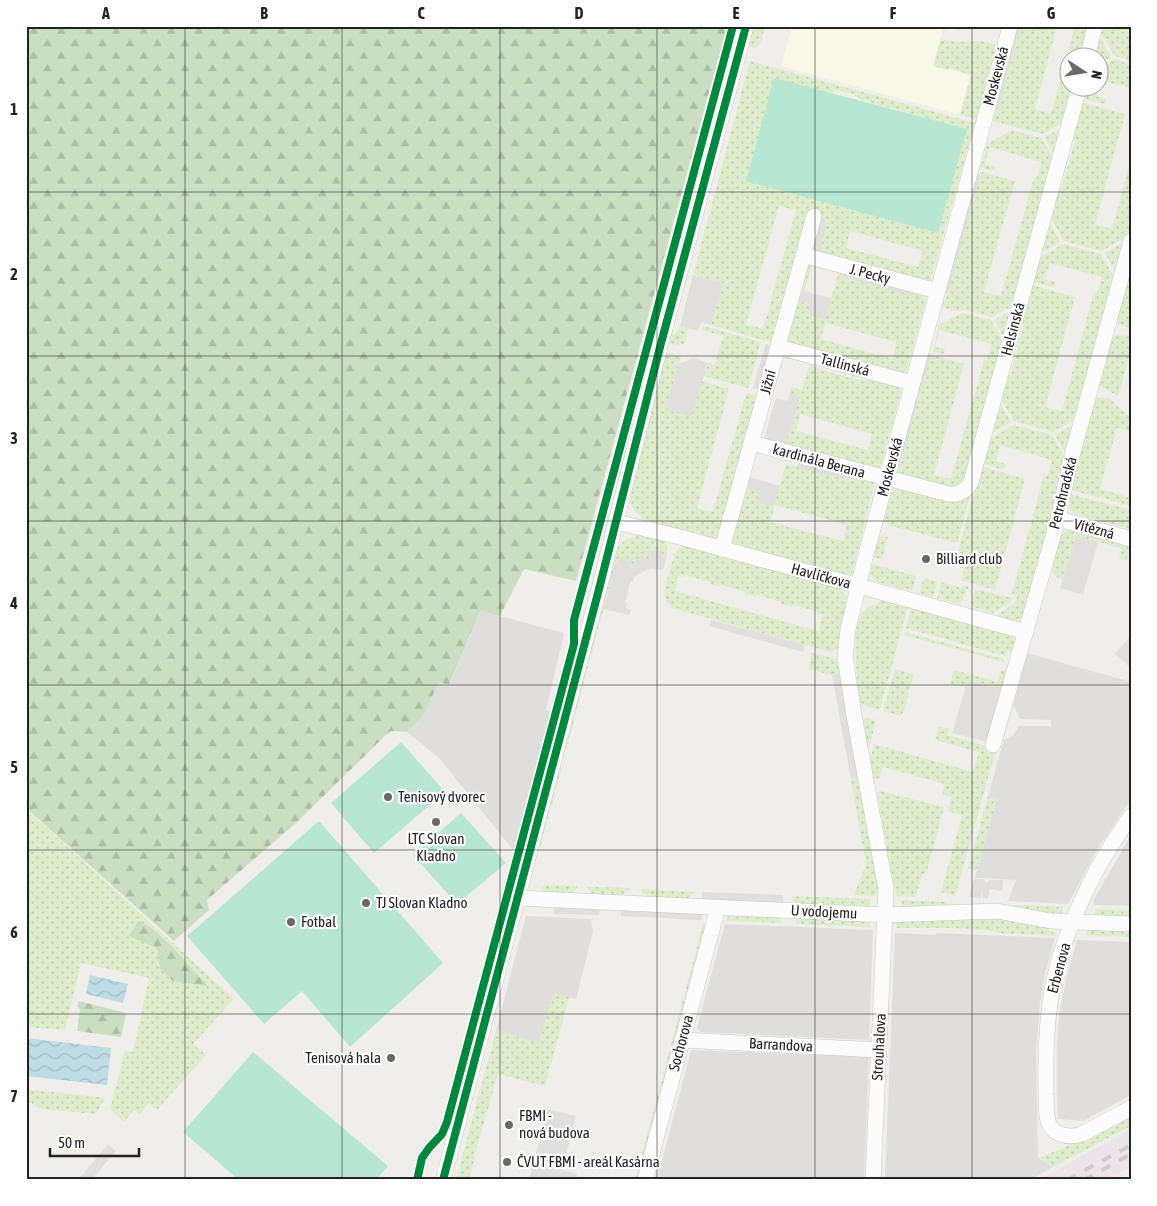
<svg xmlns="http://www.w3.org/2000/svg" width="1157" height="1206" font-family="'Asap Condensed',sans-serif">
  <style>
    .residential { fill: #dfdedc }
    .education { fill: #f8f7e8 }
    .railway { fill: #ede4e9 }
    .grass { fill: url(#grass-dots); fill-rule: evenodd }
    .forest { fill: url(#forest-firs) }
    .pitch { fill: #b7e6d2 }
    .parking { fill: #e0dfde }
    .water { fill: url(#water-waves) }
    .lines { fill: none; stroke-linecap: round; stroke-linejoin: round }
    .minor-casing { stroke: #c9c8c7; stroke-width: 16 }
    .minor { stroke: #fdfcfc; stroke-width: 15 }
    .rail { stroke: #ccc; stroke-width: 4; stroke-dasharray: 10 10; stroke-linecap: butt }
    .cycleway-casing { stroke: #fff; stroke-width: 11 }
    .cycleway { stroke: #00873e; stroke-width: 8 }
    .grid { fill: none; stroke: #222; stroke-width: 1; stroke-opacity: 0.55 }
    .poi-dot { fill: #6a6968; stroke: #fff; stroke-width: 2 }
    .labels { text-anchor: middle; stroke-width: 4.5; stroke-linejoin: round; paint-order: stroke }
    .street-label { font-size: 15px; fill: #222; stroke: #fff }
    .poi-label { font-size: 15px; fill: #222; stroke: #fff; text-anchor: start }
    .neatline { fill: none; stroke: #222; stroke-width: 2 }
    .grid-label { font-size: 16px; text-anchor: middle; font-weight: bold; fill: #222 }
  </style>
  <defs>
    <pattern id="grass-dots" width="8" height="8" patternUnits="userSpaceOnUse" patternTransform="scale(1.25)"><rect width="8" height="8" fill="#ddeccb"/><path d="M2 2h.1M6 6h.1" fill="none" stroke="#bdcaae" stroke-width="1.8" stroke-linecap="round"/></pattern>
    <pattern id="forest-firs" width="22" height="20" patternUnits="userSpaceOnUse" patternTransform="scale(1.25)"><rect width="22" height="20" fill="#cbdec1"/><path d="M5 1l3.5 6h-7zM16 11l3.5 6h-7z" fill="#aebea6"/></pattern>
    <pattern id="water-waves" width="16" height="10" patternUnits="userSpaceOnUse" patternTransform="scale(1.25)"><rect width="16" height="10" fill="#bfdbe3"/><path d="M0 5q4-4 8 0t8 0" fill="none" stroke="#a4bcc2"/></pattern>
  </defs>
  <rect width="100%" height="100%" fill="#f0eeeb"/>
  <g class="residential">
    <polygon points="480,611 564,633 546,710 552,712 514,851 439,758 407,732 423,716 439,682 450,684"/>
    <polygon points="1027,653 1131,682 1131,799 1098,848 1068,904 1008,901 1016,880 975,878 996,799 988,796 1004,740 1013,736 1019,726 1051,726 1051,720 1020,719 1017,712 1013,706"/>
    <polygon points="1131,835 1131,906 1095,905 1093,901"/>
    <polygon points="526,916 591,919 593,931 576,999 553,994 539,1043 496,1031"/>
    <polygon points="725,924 873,930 869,1040 700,1032 697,1027"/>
    <polygon points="895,933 936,935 936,933 1055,938 1045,974 1040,1002 1036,1053 1038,1158 1053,1167 1030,1180 885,1180"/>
    <polygon points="1077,940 1131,942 1131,1095 1083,1121 1058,1119 1057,1090 1057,1047 1059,1015 1066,979"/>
    <polygon points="691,1050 869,1057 864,1180 657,1180"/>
  </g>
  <polygon class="education" points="792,26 956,26 954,31 943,29 933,66 972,75 960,115 781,66"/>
  <polygon class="railway" points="1131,1129 1131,1167 1107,1180 1038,1180"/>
  <g class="grass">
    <polygon points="752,26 765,26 760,44 755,48 747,45"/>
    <polygon points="1021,26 1057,26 1035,109 1051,114 1075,26 1093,26 1084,57 1070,58 1070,88 1076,88 1067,120 1042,134 993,121 996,111 998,110"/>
    <polygon points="1102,26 1131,26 1131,58 1128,60 1115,56 1100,32"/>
    <polygon points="1099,36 1111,57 1100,64 1100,58 1093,58"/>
    <polygon points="941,39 956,42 981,41 998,45 977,119 960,115 971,75 949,68 948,70 933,66"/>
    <polygon points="1114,59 1127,63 1131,69 1131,88 1100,80 1100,82 1100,68"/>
    <path d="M750,61L975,123L929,285L822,253L821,247L827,223L825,220L773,343L711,325L723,283L697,276L694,272ZM837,90L854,94L861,100L966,129L827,93ZM779,206L796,210L763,329L746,324ZM850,231L923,251L918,267L846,248Z"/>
    <polygon points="1085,88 1098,88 1096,96 1106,99 1105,104 1082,99"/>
    <polygon points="1081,102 1125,114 1095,224 1112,229 1131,160 1131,224 1127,237 1102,251 1064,241 1050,216 1057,191 1061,191 1075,140 1073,140"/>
    <polygon points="1066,125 1056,159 1045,137"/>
    <polygon points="1012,130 1041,138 1056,162 1017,303 992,317 965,310 956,311 942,307 943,302 945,302 981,172 1015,181 984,292 1001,296 1034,177 1037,178 1041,162 990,147 985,164 995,167 995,169 992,171 981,167 987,144"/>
    <polygon points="1049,221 1060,242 1040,253"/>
    <polygon points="1126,241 1117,275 1105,253"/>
    <polygon points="1063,244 1101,254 1115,279 1077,418 1053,432 1014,421 1000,397 1008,374 1011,375 1024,325 1022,324 1031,285 1075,297 1045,407 1062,411 1094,292 1097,293 1102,277 1050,263 1045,279 1056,282 1055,286 1051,287 1032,281 1038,258"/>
    <path d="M807,263L844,270L842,277L917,289L925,293L926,300L905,375L789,347L783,335L793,300L809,304L810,307L809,315L825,319L839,272L812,265L805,290L797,287ZM825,323L896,342L893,359L821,339Z"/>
    <polygon points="1131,271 1131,328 1122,326 1117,322"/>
    <polygon points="1016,307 1006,341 994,320"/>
    <polygon points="962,313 991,320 1005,345 968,480 959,490 899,477 896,473 899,468 931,354 964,364 934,475 951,479 984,360 987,361 991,344 939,330 935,347 945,349 944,353 941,354 933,351 939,325"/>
    <polygon points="680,326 688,329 685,343 678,346 671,343 670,336 677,332"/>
    <polygon points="703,326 761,342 748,388 704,376 708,363 715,365 723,336 702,330"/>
    <polygon points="1118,335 1131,336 1131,350 1118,396 1099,385 1113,337"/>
    <path d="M670,353L681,356L666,410L691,417L702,381L729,389L697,508L713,512L746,393L761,396L721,538L716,540L645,520C635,514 630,506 629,494L666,354Z"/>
    <path d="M783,354L814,360L812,367L850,378L853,370L856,371L854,379L895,382L900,387L901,392L880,469L785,449L800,397L790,394L791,387L802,390L810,363L782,357ZM800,414L872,434L868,450L796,431Z"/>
    <polygon points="1102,397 1110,399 1131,418 1131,432 1117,428 1100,489 1131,498 1131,506 1071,490 1095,399"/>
    <polygon points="999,401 1011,422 990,434"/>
    <polygon points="1076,423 1067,456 1055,435"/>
    <path d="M1014,425L1052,435L1066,460L1024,615C1017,626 1005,619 994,617L1015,603L1017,596L1012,594L1044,475L1048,476L1052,460L1000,445L996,461L1006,464L1005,468L1001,469L982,463L989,439Z"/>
    <path d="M786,464L849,480L854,473L875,482L852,574L845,576L737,546L731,540L742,487L757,492L760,495L758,503L773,507ZM775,505L847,525L843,541L770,522Z"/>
    <polygon points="981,466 1025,479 995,590 961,580 967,559 957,556"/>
    <polygon points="896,488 955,501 963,500 970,495 957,543 891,526 884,521 891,494"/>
    <polygon points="1070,494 1131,510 1131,529 1081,516 1074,513 1068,506"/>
    <path d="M1069,530L1127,545L1129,549L1127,561L1119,558L1121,548L1076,536L1063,580C1047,575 1053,561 1056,549C1057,545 1058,540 1060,537C1062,533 1066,531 1069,530Z"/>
    <polygon points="641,534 664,540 667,546 667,555 662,558 652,551 651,558 647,561 643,553 632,568 628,567 619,558 616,562 566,750 564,747 614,551 625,540"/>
    <polygon points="879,536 888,537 882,559 873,557"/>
    <path d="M687,546L838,588L846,596L848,603L839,649L830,652L672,608L666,601L664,590L675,553L679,549ZM685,575L710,582V584L720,587L721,585L746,592V594L756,597L757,595L782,602L781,604L792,607L793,605L818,612L817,614L823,615L818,631L675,591L678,576L684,577Z"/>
    <polygon points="872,564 916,576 912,591 877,582 873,579 870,574"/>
    <polygon points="924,578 937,581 933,597 919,593"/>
    <polygon points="941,582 961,588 964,585 969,587 960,604 937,598"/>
    <polygon points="975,589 1012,598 1011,602 993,613 973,607 972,603"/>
    <path d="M880,600L908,606L880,710L866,706L860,702C857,681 850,631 862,614C866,608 872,605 878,604Z"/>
    <polygon points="912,607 1012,636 1015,642 1013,651 1007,651 1005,656 906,628"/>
    <polygon points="905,632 1004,659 1004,662 904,635"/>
    <path d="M812,653C826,656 841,657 842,673L832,675L809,669Z"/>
    <polygon points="895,669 914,674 902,716 883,711"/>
    <polygon points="954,670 998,682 1001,670 1008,672 1003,689 969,680 966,688 950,684"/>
    <polygon points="867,718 876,720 870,744 868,746 863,719"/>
    <polygon points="939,726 949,729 947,735 987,746 997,746 955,896 941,892 962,815 948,811 952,797 942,795 945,784 883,767 880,778 874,779 870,760 874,744 973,772 979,752 935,740"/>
    <polygon points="559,766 562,767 540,849 538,847"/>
    <polygon points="861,777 881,886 875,896 854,895 866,864 851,779"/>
    <polygon points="880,791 944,807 926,874 922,874 916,897 896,896 877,793"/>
    <polygon points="988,796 997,799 977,870 968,869"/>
    <polygon points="26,809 234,999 193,1044 206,1055 157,1110 149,1103 139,1115 134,1110 124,1122 110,1109 125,1051 133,1052 149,978 81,963 65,1030 26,1027"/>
    <path d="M544,885L578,886C573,898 550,895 541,889Z"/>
    <path d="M588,887L631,888C621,900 606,895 592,894L589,892Z"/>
    <polygon points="640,889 693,892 689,898 686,900 647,897"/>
    <polygon points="792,896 870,899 870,908 798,905 793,901"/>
    <polygon points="902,900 947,902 946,908 902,910"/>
    <polygon points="1015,905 1063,907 1062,915 1013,907"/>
    <polygon points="1095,909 1131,910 1131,919 1094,916"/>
    <polygon points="728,914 779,915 781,923 727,921"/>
    <polygon points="797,915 870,920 870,927 795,924"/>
    <polygon points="987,917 1048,928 1057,936 999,933 988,930 953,928 897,928 896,924 897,922"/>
    <polygon points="703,924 707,924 640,1180 635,1180"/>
    <polygon points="1087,928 1131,930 1131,937 1086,935"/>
    <polygon points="553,993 569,997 545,1086 498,1074 474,1157 475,1158 469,1180 456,1180 496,1031 539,1043"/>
    <polygon points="26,1089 105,1098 96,1114 41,1109 26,1100"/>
    <polygon points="1131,1113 1131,1126 1053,1167 1038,1158 1059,1150"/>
  </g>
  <g class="forest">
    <polygon points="26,26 727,26 576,581 524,569 500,616 480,611 449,685 439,682 423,716 407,732 391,731 387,734 297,822 207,900 209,910 174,941 26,808"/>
    <path d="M138,921C159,927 191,969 208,986L173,981L160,968L157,948L129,936Z"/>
    <polygon points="79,1001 126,1013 121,1037 77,1031 80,1009 77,1007"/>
  </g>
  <g class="pitch">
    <polygon points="774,78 967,129 938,233 746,181"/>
    <polygon points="401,742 445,792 374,853 331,803"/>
    <polygon points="461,813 506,863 457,904 413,855"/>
    <polygon points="319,821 443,963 350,1047 302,991 264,1024 187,936"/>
    <polygon points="253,1052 388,1166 376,1180 239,1180 183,1132"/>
  </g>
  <g class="parking">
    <polygon points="1013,26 1021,26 998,110 989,113"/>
    <polygon points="981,173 948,292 939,295 972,175"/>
    <polygon points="811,215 824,219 827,223 821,247 822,253 802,247"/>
    <polygon points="844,270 917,289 910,295 842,277"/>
    <polygon points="693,275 723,283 711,325 701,322 698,331 680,326"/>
    <polygon points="797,287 813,294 831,298 825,320 808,315 810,307 809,304 793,300"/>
    <polygon points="766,344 775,347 763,391 753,388"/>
    <polygon points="931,354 900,466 891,470 922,357"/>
    <polygon points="694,358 708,363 691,417 665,410 679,364"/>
    <polygon points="790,394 800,397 785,449 763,442 776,398 788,401"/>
    <polygon points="799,459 854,473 849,480 797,467"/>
    <polygon points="749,477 780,486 773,507 758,503 760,495 757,492 742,487"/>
    <polygon points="1076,536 1098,542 1083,595 1060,588"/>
    <polygon points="651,551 661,551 662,558 667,555 663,570 650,568 634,577 633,582 631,581 625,602 627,603 626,608 631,610 629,615 604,609 614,567 619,558 626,557 632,560 629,567 632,568 634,563 643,553 647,560 651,558"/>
    <polygon points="711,620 805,645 803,652 709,626"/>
    <polygon points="1131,635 1131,668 1115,654"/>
    <polygon points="1028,654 1128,681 1126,686 1027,658"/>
    <polygon points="842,673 861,777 851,779 832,675"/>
    <polygon points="968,680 1003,689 988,742 952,733"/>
    <polygon points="974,879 983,879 986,883 990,880 1003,880 1002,891 990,889 988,898 983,898 982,890 981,898 969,897"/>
    <polygon points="702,892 783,895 783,904 702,901"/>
    <polygon points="554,905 600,908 599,915 554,914"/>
    <polygon points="621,909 701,913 702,920 621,916"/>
    <polygon points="548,1109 576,1116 562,1170 577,1174 576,1180 529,1180"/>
    <polygon points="108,1144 116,1151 91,1180 78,1180"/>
  </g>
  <g class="water">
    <polygon points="90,975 128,984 123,1003 86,994"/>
    <polygon points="26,1038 111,1048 107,1085 26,1076"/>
  </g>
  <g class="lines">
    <defs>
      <g id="minor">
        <polyline points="1087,58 1095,26"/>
        <polyline points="803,255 937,291"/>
        <polyline points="778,347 912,383"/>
        <path d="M751,443L949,494C959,495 966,491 971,482L1079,88"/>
        <polyline points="1058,519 1131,539"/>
        <polyline points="616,522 676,536 1026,632"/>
        <polyline points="722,549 814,216"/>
        <polyline points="993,745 1058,519 1070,463 1131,241"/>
        <path d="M1131,816C1103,854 1080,899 1064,944C1047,991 1045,1044 1046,1094C1047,1103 1045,1115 1049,1124C1055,1136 1070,1138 1082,1134L1131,1108"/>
        <polyline points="517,898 885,915 997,911 1051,921 1131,924"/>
        <polyline points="682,1040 879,1050"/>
        <polyline points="443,1180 598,593 660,347 746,26"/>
        <polyline points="645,1180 718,907"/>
        <polyline points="873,1180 886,889 854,715 845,657 848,629 865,558 1010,26"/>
      </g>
    </defs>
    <use href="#minor" class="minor-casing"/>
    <use href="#minor" class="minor"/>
    <g class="rail">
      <polyline points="1067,1180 1131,1145"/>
      <polyline points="1084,1180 1131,1154"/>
    </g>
    <defs>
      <g id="cycleway">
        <polyline points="417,1180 422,1158 429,1148 442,1134 447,1122 574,644 574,620 733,26"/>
        <polyline points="443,1180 598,593 660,347 746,26"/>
      </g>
    </defs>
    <use href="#cycleway" class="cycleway-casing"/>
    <use href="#cycleway" class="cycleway"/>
  </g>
  <path class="grid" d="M185,26V1180M342,26V1180M500,26V1180M657,26V1180M815,26V1180M972,26V1180M26,192H1131M26,356H1131M26,521H1131M26,685H1131M26,850H1131M26,1014H1131"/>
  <g class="poi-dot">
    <circle cx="926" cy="559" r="5"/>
    <circle cx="388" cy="797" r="5"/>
    <circle cx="436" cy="822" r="5"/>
    <circle cx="366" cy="903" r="5"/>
    <circle cx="291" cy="922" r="5"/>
    <circle cx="391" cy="1058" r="5"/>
    <circle cx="509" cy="1125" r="5"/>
    <circle cx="507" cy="1162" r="5"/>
  </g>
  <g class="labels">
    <g class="street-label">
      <text transform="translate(996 76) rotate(-75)" y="5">Moskevská</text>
      <text transform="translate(870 274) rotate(15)" y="5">J. Pecky</text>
      <text transform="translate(1013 329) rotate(-75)" y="5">Helsinská</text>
      <text transform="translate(845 365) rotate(15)" y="5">Tallinská</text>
      <text transform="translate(768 382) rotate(-75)" y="5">Jižní</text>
      <text transform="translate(819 461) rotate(15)" y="5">kardinála Berana</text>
      <text transform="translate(890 467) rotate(-75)" y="5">Moskevská</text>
      <text transform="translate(1063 493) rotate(-76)" y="5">Petrohradská</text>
      <text transform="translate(1094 529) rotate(15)" y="5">Vítězná</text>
      <text transform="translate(821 576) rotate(15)" y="5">Havlíčkova</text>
      <text transform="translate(824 912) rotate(3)" y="5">U vodojemu</text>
      <text transform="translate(1059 968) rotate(-75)" y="5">Erbenova</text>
      <text transform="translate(681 1043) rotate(-75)" y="5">Sochorova</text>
      <text transform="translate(781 1045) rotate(3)" y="5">Barrandova</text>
      <text transform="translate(879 1047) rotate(-87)" y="5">Strouhalova</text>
    </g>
    <g class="poi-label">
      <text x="936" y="564">Billiard club</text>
      <text x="398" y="802">Tenisový dvorec</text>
      <text x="436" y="844" text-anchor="middle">LTC Slovan<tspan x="436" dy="17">Kladno</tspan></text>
      <text x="376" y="908">TJ Slovan Kladno</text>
      <text x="301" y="927">Fotbal</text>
      <text x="381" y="1063" text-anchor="end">Tenisová hala</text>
      <text x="519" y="1121">FBMI -<tspan x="519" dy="17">nová budova</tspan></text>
      <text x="517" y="1167">ČVUT FBMI - areál Kasárna</text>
    </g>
  </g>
  <rect width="1157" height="1206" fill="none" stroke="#ffffff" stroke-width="55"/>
  <g transform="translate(1084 72) rotate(102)"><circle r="24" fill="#ffffff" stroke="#a7a7a7"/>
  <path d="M0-4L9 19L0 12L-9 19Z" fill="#6a6968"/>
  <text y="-8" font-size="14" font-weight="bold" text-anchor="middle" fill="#222222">N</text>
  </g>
  <path d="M50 1148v8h89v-8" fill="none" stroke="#222222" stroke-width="2.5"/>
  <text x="58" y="1148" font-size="15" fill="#222222" stroke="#ffffff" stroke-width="4" paint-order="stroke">50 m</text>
  <rect x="28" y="28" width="1102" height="1150" class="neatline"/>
  <g class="grid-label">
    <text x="106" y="19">A</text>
    <text x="264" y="19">B</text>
    <text x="421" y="19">C</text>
    <text x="579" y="19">D</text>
    <text x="736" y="19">E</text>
    <text x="893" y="19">F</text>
    <text x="1051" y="19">G</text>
    <text x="14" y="115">1</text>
    <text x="14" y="280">2</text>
    <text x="14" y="444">3</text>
    <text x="14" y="609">4</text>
    <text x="14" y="773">5</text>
    <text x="14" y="938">6</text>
    <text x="14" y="1102">7</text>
  </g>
</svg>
